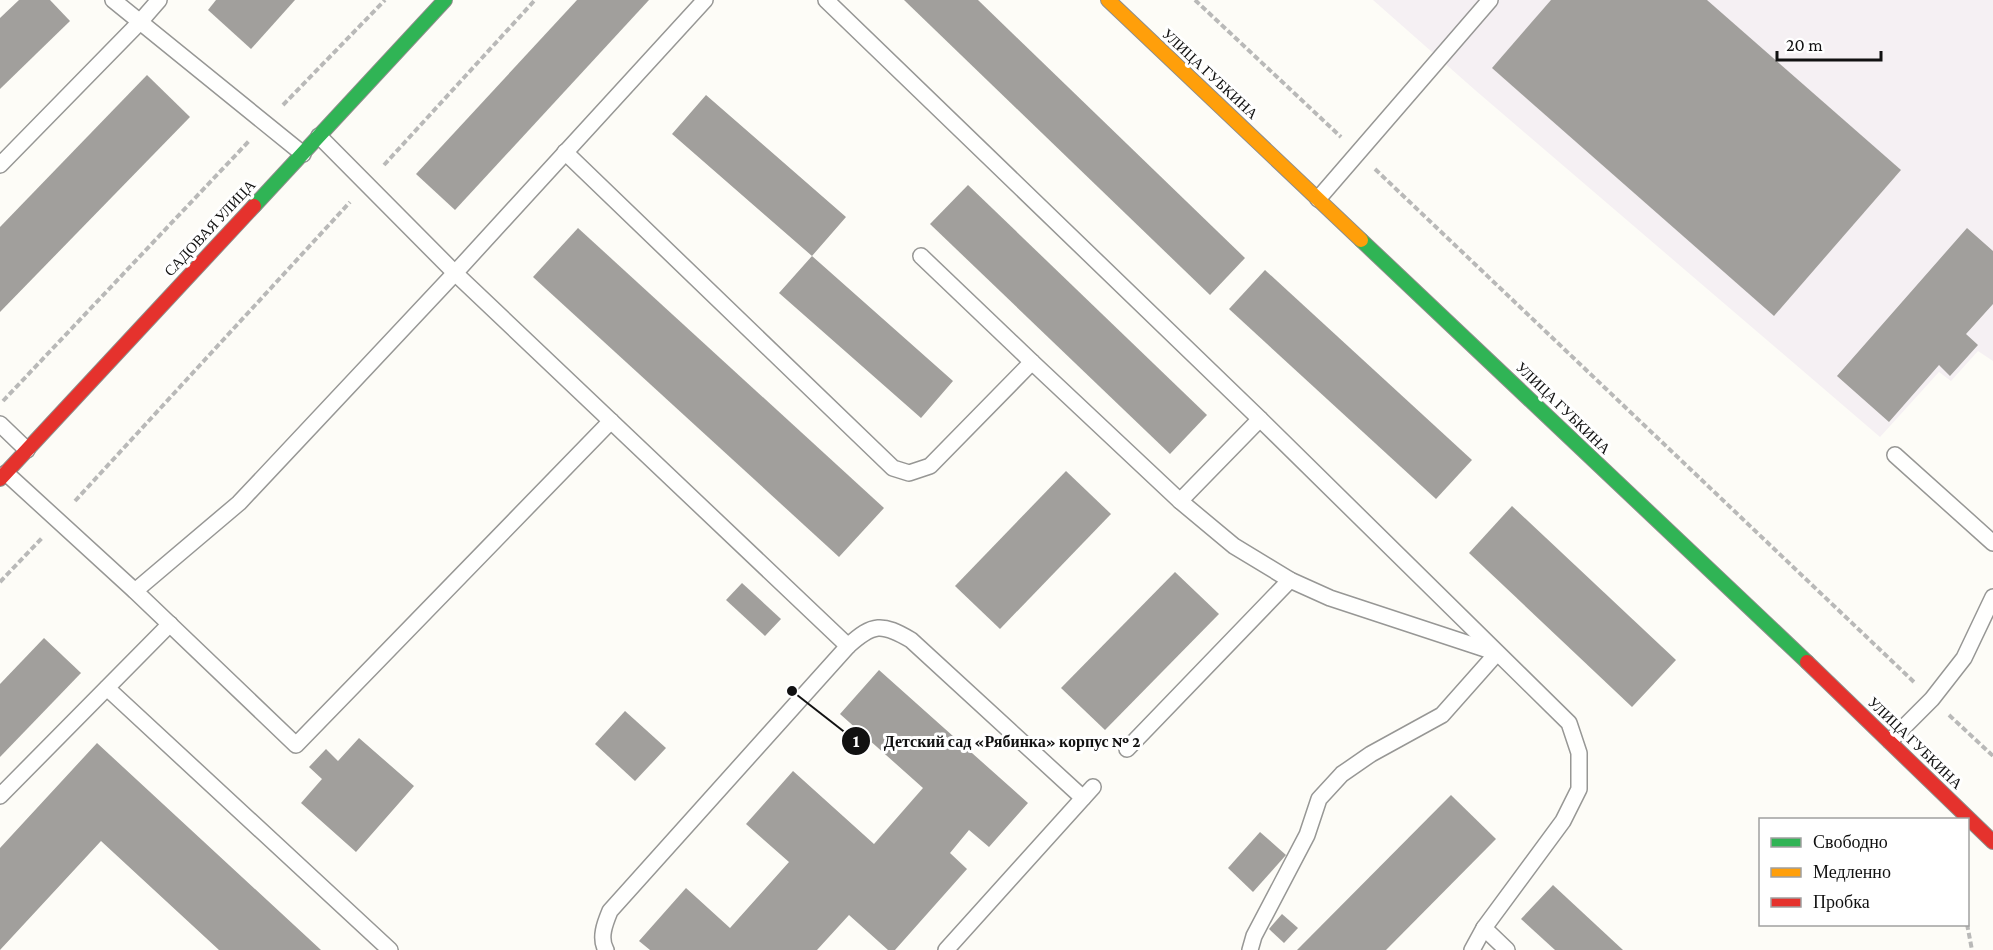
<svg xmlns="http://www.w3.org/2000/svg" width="1993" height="950" font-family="'Crimson Pro',serif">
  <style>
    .industrial { fill: #f5f0f3 }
    .building { fill: #a19f9c }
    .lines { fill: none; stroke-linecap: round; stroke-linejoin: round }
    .lane-casing { stroke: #979795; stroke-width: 18 }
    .fast-casing { stroke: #8e8d8b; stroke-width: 16 }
    .slow-casing { stroke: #8e8d8b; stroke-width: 16 }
    .jam-casing { stroke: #8e8d8b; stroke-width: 16 }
    .path { stroke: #b9b9b8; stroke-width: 4; stroke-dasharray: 6 3; stroke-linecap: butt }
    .lane { stroke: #fffffe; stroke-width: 15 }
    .fast { stroke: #30b455; stroke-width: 14 }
    .slow { stroke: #ff9f0a; stroke-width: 14 }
    .jam { stroke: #e5322d; stroke-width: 14 }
    .labels { text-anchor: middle; stroke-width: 6; stroke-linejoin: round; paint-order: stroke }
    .street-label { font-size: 15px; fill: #111; stroke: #fff }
    .leader { fill: none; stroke: #111; stroke-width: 2 }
    .callout-dot { fill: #111; stroke: #fff; stroke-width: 2 }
    .mark-label { font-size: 18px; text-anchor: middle; font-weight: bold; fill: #fff }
    .callout-label { font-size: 16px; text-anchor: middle; font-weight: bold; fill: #111; stroke: #fff; stroke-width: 6; stroke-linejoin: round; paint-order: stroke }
  </style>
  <rect width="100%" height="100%" fill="#fdfcf7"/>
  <polygon class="industrial" points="1373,0 1993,0 1993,361 1978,351 1951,381 1939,372 1880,437 1475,90"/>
  <g class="building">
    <polygon points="19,0 50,0 70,21 0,89 0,18"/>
    <polygon points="216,0 295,0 251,49 208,10"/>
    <polygon points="577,0 649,0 455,210 416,174"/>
    <polygon points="904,0 978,0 1245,258 1210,295"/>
    <polygon points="1551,0 1707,0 1901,170 1774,316 1492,68"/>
    <polygon points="147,75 190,117 0,312 0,227"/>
    <polygon points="706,95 846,217 812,256 953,381 921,418 779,293 812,256 672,134"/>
    <polygon points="968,185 1207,415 1170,454 930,224"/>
    <polygon points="578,228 884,508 839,557 533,277"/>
    <polygon points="1967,228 1993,251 1993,304 1966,334 1978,345 1950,376 1939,365 1889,422 1837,376"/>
    <polygon points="1265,270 1472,460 1436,499 1229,309"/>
    <polygon points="1066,471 1111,514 1000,629 955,586"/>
    <polygon points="1512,506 1676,660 1632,707 1469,553"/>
    <polygon points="1175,572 1219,614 1105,730 1061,688"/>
    <polygon points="742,583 781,619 765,636 726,600"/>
    <polygon points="44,638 81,673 0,757 0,684"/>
    <polygon points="879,670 1028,803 989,847 969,830 950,853 967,869 895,950 888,950 849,915 817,950 650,950 639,941 686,888 730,928 789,862 746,824 793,771 874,844 923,788 840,714"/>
    <polygon points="625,711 666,748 635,781 595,744"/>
    <polygon points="359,738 414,786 356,852 301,803 322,779 309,767 326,749 338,761"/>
    <polygon points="97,743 321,950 219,950 101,841 0,950 0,848"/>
    <polygon points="1451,795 1496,839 1386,950 1297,950"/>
    <polygon points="1260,832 1286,855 1253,892 1228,868"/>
    <polygon points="1553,885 1623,950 1555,950 1521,919"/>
    <polygon points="1282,914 1298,928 1284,943 1269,929"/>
  </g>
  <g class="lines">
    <defs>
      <g id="lane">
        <polyline points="113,0 303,154"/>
        <polyline points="826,0 1260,419 1569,723 1579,753 1579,789 1563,821 1484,928 1472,950"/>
        <polyline points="319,136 455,273 848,646"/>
        <polyline points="565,152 893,468 909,473 930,466 1032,362 1180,501 1260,419"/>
        <polyline points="0,165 139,23 159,0"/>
        <polyline points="1318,199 1490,0"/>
        <polyline points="921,256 1032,362"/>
        <polyline points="0,424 27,450"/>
        <polyline points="1895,455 1993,543"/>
        <polyline points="6,473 135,591 296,745 611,421"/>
        <polyline points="1180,501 1234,546 1290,580 1330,598 1497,653 1442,715 1371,754 1342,774 1319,799 1307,835 1254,936 1250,950"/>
        <polyline points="135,591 239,503 455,273 705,0"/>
        <polyline points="107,688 390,950"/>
        <polyline points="1890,741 1932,699 1964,658 1993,597"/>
        <polyline points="1127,749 1290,580"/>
        <polyline points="0,796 170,624"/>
        <polyline points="1484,928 1507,950"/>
        <path d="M606,950C599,938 605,923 610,911L848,646C873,623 882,623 911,640L1083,798"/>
        <polyline points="946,950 1093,787"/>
      </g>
      <g id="fast">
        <polyline points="254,206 445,0"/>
        <polyline points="1361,240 1807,662"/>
      </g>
      <polyline id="slow" points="1108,0 1361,240"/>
      <g id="jam">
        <polyline points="0,479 254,206"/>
        <polyline points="1807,662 1993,842"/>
      </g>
    </defs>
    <use href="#lane" class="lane-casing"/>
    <use href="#fast" class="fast-casing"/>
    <use href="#slow" class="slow-casing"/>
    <use href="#jam" class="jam-casing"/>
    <g class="path">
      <polyline points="1195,0 1341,137"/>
      <polyline points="283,105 385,0"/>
      <polyline points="384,165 535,0"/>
      <polyline points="1375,169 1915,683"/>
      <polyline points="3,401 249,141"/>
      <polyline points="75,501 350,202"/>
      <polyline points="0,582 42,538"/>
      <polyline points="1949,715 1993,756"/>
      <polyline points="1967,924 1972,950"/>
    </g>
    <use href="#lane" class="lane"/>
    <use href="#fast" class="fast"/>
    <use href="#slow" class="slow"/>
    <use href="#jam" class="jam"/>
  </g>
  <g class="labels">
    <g class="street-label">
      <text transform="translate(1210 74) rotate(43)" y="5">УЛИЦА ГУБКИНА</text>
      <text transform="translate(210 228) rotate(-47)" y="5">САДОВАЯ УЛИЦА</text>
      <text transform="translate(1563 408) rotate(44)" y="5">УЛИЦА ГУБКИНА</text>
      <text transform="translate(1915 743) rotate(44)" y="5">УЛИЦА ГУБКИНА</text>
    </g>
  </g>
  <path class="leader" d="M792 691L856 741"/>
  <g class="callout-dot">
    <circle cx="792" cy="691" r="6"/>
    <circle cx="856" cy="741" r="15"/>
  </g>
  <g class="mark-label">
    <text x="856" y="747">1</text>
  </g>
  <g class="callout-label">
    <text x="1012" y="747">Детский сад «Рябинка» корпус № 2</text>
  </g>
  <rect x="1759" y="818" width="210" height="108" fill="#ffffff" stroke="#a0a0a0" stroke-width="1.5"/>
  <rect x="1771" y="838" width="30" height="9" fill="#30b455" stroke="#a0a0a0" stroke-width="1.5"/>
  <text x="1813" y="848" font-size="18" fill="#111111">Свободно</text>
  <rect x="1771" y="868" width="30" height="9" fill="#ff9f0a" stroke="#a0a0a0" stroke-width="1.5"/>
  <text x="1813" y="878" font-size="18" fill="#111111">Медленно</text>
  <rect x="1771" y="898" width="30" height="9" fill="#e5322d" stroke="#a0a0a0" stroke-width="1.5"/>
  <text x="1813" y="908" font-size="18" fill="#111111">Пробка</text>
  <path d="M1777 51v9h104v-9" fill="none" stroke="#111111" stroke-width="3"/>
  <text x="1786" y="51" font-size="18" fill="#111111" stroke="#ffffff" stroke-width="4.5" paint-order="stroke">20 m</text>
</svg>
